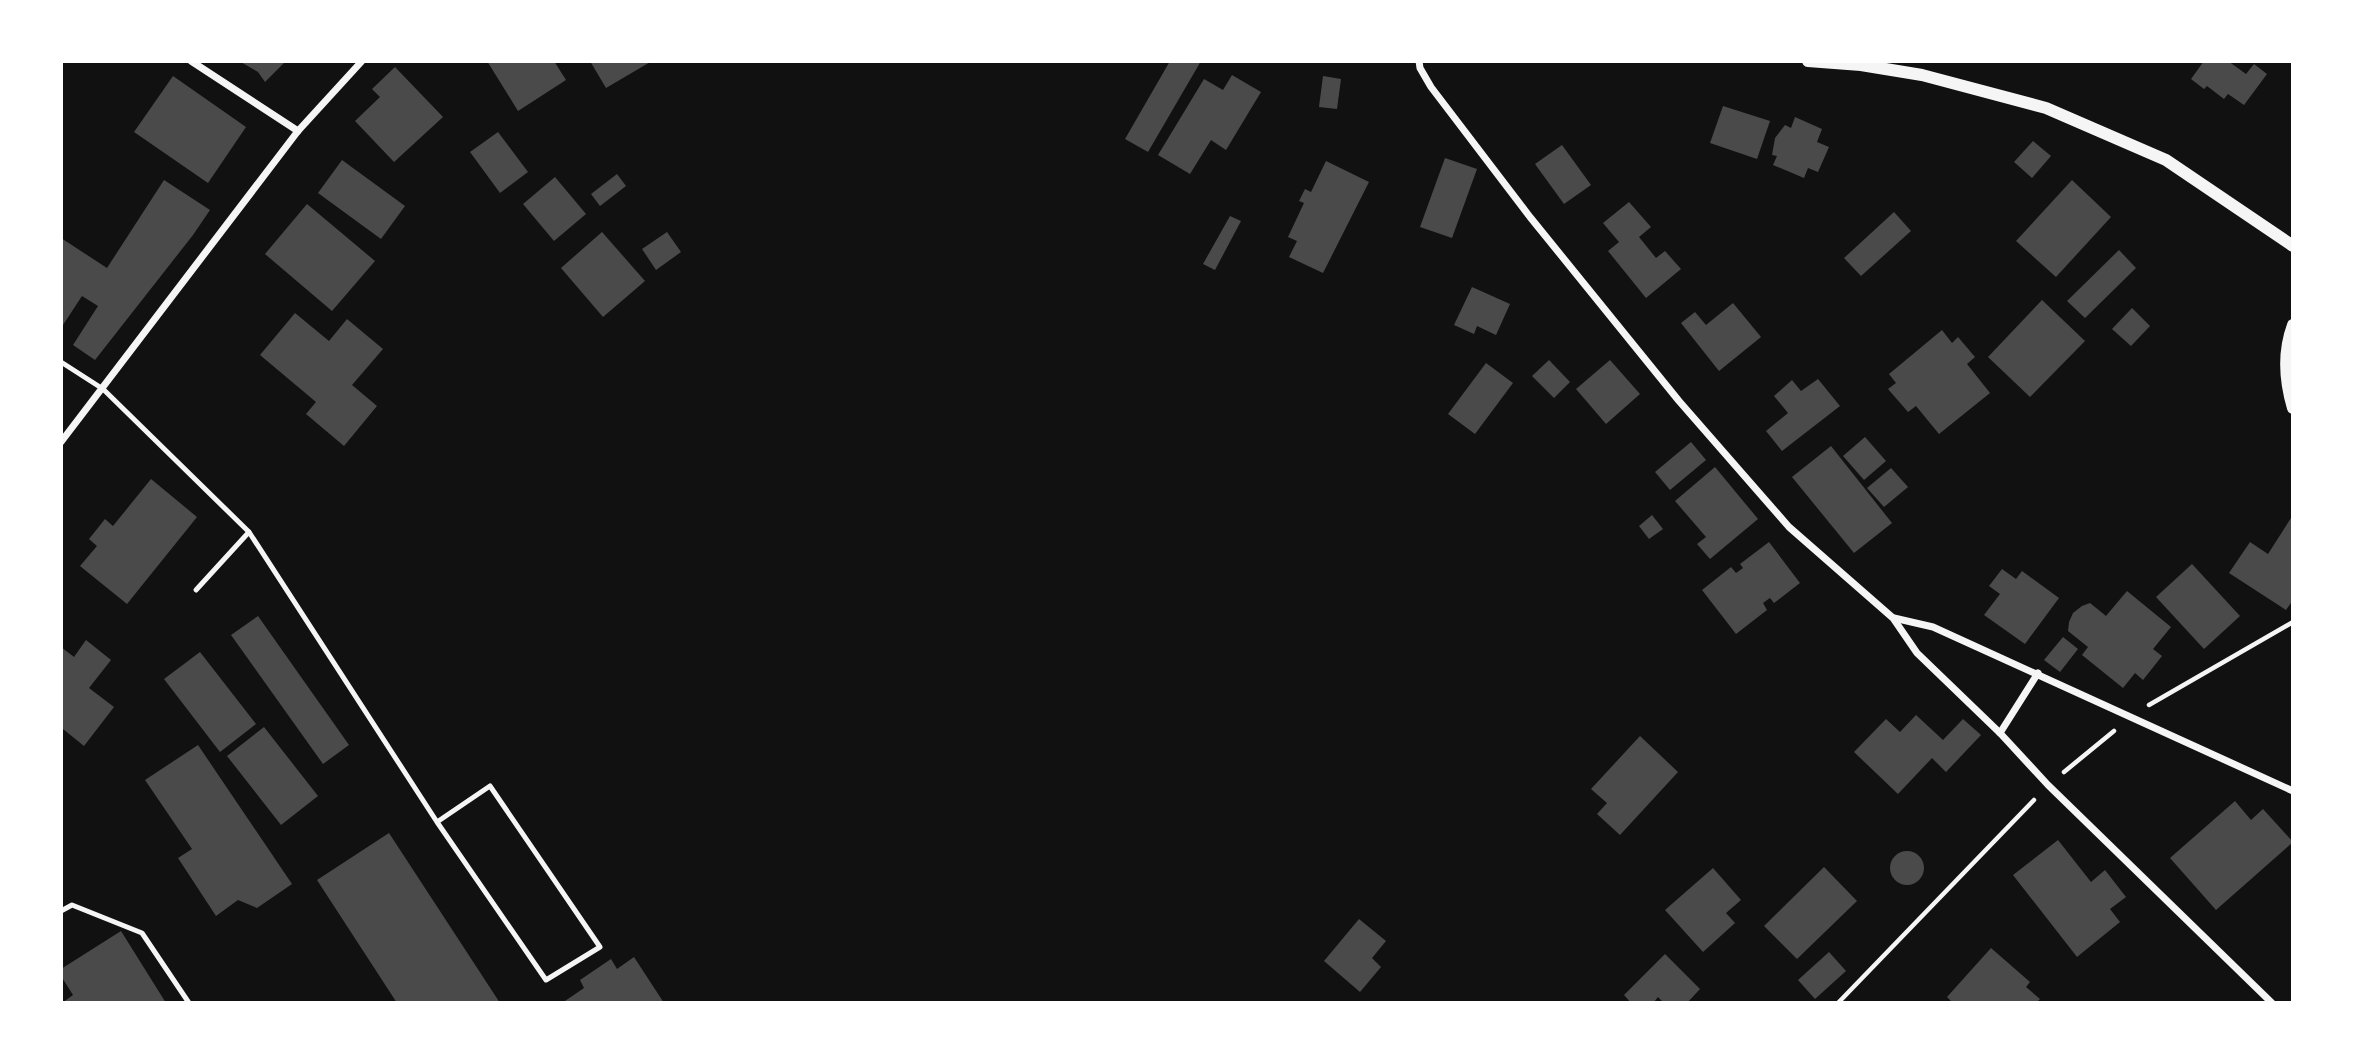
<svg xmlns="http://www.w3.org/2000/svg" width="2354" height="1064" font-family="Cabin,sans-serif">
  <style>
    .building { fill: #4a4a4a }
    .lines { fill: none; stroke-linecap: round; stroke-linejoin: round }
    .path { stroke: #f5f5f5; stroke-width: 4.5 }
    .service { stroke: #f5f5f5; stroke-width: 5 }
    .minor { stroke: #f5f5f5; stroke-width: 7 }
    .tertiary { stroke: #f5f5f5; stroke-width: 12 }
  </style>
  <rect width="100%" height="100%" fill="#111"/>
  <g class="building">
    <polygon points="239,61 286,61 265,82 258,72"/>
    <polygon points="487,61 554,61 566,80 518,111"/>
    <polygon points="590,61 652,61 606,88"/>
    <polygon points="1170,61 1201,61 1148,152 1125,139"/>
    <polygon points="2204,61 2228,61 2246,74 2254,64 2267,74 2244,105 2228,94 2224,99 2207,86 2204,89 2191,79"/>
    <polygon points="395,67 443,117 394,162 355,121 380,97 372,89"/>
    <polygon points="1232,75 1261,92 1226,150 1211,140 1190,174 1158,155 1204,79 1223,90"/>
    <polygon points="173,76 246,127 208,183 134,132"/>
    <polygon points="1323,76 1341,79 1337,109 1319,107"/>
    <polygon points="1723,106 1770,121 1757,159 1710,143"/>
    <polygon points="1795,117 1822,129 1817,142 1829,147 1818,172 1808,168 1804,178 1773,165 1777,156 1772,155 1775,138 1785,125 1791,128"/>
    <polygon points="498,132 528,172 500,193 470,152"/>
    <polygon points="2033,141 2051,156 2032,178 2014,162"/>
    <polygon points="1562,145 1591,185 1564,204 1535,164"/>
    <polygon points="1445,158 1477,169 1452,238 1420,227"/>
    <polygon points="342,160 405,206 381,239 318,193"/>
    <polygon points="1326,161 1369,182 1323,273 1289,257 1297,241 1288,237 1304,203 1299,201 1305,189 1311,192"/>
    <polygon points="617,174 626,186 600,206 591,194"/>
    <polygon points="555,177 586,214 554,241 523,204"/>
    <polygon points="164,180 210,210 193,235 95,360 73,345 98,306 82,296 61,328 61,238 107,268"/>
    <polygon points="2072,180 2111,217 2056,277 2016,241"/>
    <polygon points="1629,202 1651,227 1639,237 1656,258 1665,251 1681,269 1646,298 1608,251 1619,242 1603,223"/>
    <polygon points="307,204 375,261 332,311 265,254"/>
    <polygon points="1894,212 1911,231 1861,276 1844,258"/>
    <polygon points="1230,216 1241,221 1215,270 1203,264"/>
    <polygon points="602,232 645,281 603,317 561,268"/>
    <polygon points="667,232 681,252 656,270 642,249"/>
    <polygon points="2119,250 2136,268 2085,318 2067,301"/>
    <polygon points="1472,287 1510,304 1496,335 1477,326 1474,334 1454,325"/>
    <polygon points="2042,300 2085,341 2030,397 1988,357"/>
    <polygon points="1733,303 1761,337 1719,371 1681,323 1695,312 1706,325"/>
    <polygon points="2132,308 2150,326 2131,346 2112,329"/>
    <polygon points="295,313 329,341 347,319 383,349 352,385 377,406 344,446 306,414 316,402 260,355"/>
    <polygon points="1942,330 1952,343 1958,337 1975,357 1967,364 1990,393 1939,434 1916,406 1908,412 1888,389 1896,383 1889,374"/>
    <polygon points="1549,360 1570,382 1554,398 1532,376"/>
    <polygon points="1610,360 1640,394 1606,424 1576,389"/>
    <polygon points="1486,363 1513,383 1475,434 1448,414"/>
    <polygon points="1818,379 1840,406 1782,451 1766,431 1788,413 1774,396 1792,380 1801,391"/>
    <polygon points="1865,437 1886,461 1864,480 1843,456"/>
    <polygon points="1691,442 1706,460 1670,490 1655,472"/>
    <polygon points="1831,446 1892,523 1854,553 1792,477"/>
    <polygon points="1715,467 1758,519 1710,559 1697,544 1706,537 1675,501"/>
    <polygon points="1891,468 1908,487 1884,507 1867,488"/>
    <polygon points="151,479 197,517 127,604 80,566 97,546 89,539 105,519 113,526"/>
    <polygon points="1652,515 1663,529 1649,539 1639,526"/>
    <polygon points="2291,518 2293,520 2293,600 2286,610 2229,573 2250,542 2268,554"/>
    <polygon points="1769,542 1800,583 1774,603 1770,598 1763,603 1767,610 1736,634 1702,590 1731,567 1736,573 1743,568 1740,564"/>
    <polygon points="2192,564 2240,616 2204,649 2156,597"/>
    <polygon points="2002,569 2016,579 2022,571 2059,598 2025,644 1984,615 2000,594 1989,586"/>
    <polygon points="2127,591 2171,627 2153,649 2162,656 2143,680 2135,673 2123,688 2082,655 2088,647 2068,631 2069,622 2073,613 2082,606 2090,603 2106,616"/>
    <polygon points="258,616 349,745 323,764 231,635"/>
    <polygon points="2063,637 2078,649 2060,672 2044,660"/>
    <polygon points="86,640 111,660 89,688 114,707 84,746 63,729 61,732 61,647 74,657"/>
    <polygon points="200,652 256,724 220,752 164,679"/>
    <polygon points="1916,715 1943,740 1963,719 1981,735 1946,772 1932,758 1898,794 1854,752 1886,719 1900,732"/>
    <polygon points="264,727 318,796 281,825 227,756"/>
    <polygon points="1640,736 1678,772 1620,835 1597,814 1607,803 1591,789"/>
    <polygon points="198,745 292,884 257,908 238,900 216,916 178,858 192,849 145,780"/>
    <polygon points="2235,801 2251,820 2263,809 2293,842 2216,910 2170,858"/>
    <polygon points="389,833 500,1003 397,1003 317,880"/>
    <polygon points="2058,840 2091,882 2105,870 2126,897 2110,909 2120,922 2077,957 2013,875"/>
    <circle cx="1907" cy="868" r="17"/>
    <polygon points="1824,867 1857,901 1797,959 1764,926"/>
    <polygon points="1713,868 1741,900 1726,913 1735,923 1703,952 1665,910"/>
    <polygon points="1359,919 1386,941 1372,958 1381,967 1360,992 1324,961"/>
    <polygon points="121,931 166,1003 62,1003 73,995 61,976 61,969"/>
    <polygon points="1991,948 2030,982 2026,987 2040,999 2036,1003 1953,1003 1947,997"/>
    <polygon points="1829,952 1846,971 1815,999 1798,980"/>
    <polygon points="1665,954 1700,989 1687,1003 1664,1003 1658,997 1653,1003 1631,1003 1624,995"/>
    <polygon points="634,957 664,1003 562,1003 584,988 580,980 611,959 617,969"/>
  </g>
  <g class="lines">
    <g class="path">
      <polyline points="2149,705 2293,622"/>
      <polyline points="2064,772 2114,731"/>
      <polyline points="1838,1003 2034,800"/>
    </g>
    <g class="service">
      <polyline points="61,362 103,389 249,532 437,822 546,980 600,947 490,786 437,822"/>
      <polyline points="196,590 249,532"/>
      <polyline points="61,911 72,905 142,933 189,1003"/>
    </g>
    <g class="minor">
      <polyline points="191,61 298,131"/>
      <polyline points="1419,61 1420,68 1431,87 1530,217 1679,401 1789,527 1893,618 1917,653 2000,733 2048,785 2272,1003"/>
      <polyline points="61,442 298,131 362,61"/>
      <polyline points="1894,618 1933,627 2293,791"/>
      <polyline points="2000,733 2038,673"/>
    </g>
    <g class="tertiary">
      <polyline points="1808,61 1861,65 1922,75 2046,108 2166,160 2293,246"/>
      <path d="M2293,325C2283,352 2285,381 2293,408"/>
    </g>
  </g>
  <rect width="2354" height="1064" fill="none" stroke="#ffffff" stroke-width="126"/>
</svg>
